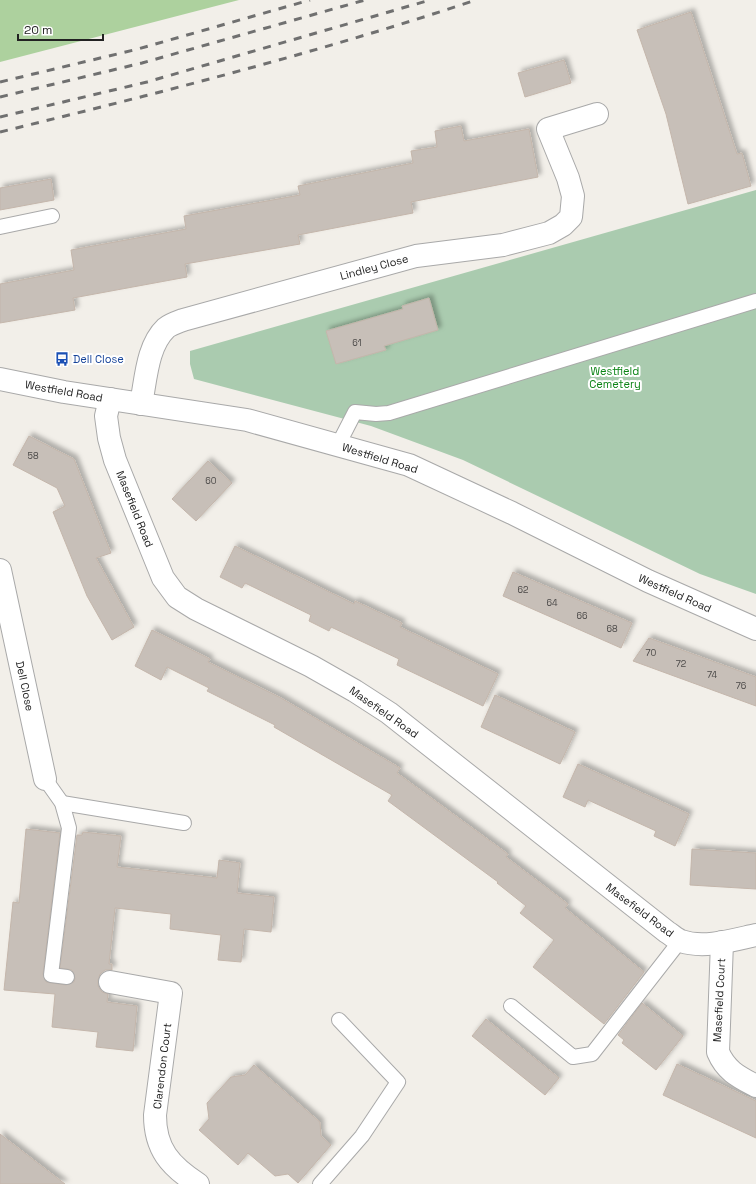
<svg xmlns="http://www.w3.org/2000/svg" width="756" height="1184" font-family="'Space Grotesk',sans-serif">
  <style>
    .forest { fill: #add19e }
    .cemetery { fill: #aacbaf }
    .building { fill: #c7bfb8; stroke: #c4b6ab; filter: url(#shadow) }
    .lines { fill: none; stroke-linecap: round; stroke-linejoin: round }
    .service-casing { stroke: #a9a9a9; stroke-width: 16 }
    .minor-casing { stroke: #a9a9a9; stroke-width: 24 }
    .tertiary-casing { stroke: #a9a9a9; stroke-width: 24 }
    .service { stroke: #fff; stroke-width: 14 }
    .minor { stroke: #fff; stroke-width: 22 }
    .tertiary { stroke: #fff; stroke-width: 22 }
    .rail { stroke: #707070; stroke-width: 3; stroke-dasharray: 8 8; stroke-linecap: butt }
    .labels { text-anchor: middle; stroke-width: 4; stroke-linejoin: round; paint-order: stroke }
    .number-label { font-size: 9px; fill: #4b4948 }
    .street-label { font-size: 11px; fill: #222; stroke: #fff }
    .transit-label { font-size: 11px; fill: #164399; stroke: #fff; text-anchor: start }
    .park-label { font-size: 11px; fill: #0c8416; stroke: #fff }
  </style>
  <defs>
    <filter id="shadow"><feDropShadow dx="3.5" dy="-3.5" stdDeviation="2" flood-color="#0004"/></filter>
  </defs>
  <rect width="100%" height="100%" fill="#f2efe9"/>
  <polygon class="forest" points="0,0 239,0 0,62"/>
  <polygon class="cemetery" points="756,190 756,594 700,574 463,460 371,426 194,379 190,364 190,351"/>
  <g class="building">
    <polygon points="691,12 737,154 742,153 751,186 688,204 666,114 637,30"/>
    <polygon points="564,60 571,83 525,97 518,73"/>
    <polygon points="461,126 464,141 529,129 538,177 411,202 413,213 298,235 300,244 185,264 187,277 73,298 75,310 0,323 0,284 74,270 71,250 186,229 184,216 300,195 298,186 413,163 411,151 437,147 435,131"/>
    <polygon points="51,179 54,200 0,210 0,188"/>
    <polygon points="429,298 438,330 384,346 386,350 336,364 326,331 403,309 402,306"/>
    <polygon points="29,436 74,459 111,553 96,558 134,627 112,640 87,596 53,512 65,506 57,488 13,465"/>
    <polygon points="208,461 232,483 196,521 172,499"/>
    <polygon points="235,546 354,604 355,601 402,623 400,627 498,674 483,706 397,665 399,659 331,627 329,631 309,621 311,615 245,583 242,588 220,577"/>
    <polygon points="513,572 632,623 621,648 503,596"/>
    <polygon points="152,630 210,659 208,662 281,698 400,768 397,773 508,854 506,857 568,904 565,908 644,972 604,1024 533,967 554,940 520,913 526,906 497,883 498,882 388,801 392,795 274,727 275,725 207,691 209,688 167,667 161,680 135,666"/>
    <polygon points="649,638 756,677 756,706 633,661"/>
    <polygon points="495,695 575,732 560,764 481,727"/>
    <polygon points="578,764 689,814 675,846 654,836 656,831 588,800 585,807 563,797"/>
    <polygon points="26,829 60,833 43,974 46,982 66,985 74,982 75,978 72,970 60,968 77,835 82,835 83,832 121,836 117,867 217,878 219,860 240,863 237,893 274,897 271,932 244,929 241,962 218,960 221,935 170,929 171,914 115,908 109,964 112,964 112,970 105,970 100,974 98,980 98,986 102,992 108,994 107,1002 137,1006 133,1051 96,1047 98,1032 52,1027 55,994 4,990 13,902 19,903"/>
    <polygon points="692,849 756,853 756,889 690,885"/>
    <polygon points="642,1003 683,1036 656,1070 622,1043 624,1040 618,1035"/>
    <polygon points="486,1019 559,1078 545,1095 472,1036"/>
    <polygon points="677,1064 756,1101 756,1138 663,1095"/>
    <polygon points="254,1065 320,1122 321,1136 331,1145 298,1183 288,1174 275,1176 248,1153 238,1165 199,1130 209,1119 207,1103 231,1077 245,1075"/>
    <polygon points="0,1134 65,1184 0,1184"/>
  </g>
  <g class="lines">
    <defs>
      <g id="service">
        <polyline points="0,227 52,216"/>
        <polyline points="338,445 355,412 376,414 389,413 756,301"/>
        <polyline points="45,779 62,803 69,828 51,975 67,977"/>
        <polyline points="62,803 184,823"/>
        <polyline points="511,1006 573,1057 592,1054 680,941"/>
        <polyline points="320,1184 362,1136 398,1082 339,1020"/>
      </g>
      <g id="minor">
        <path d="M110,399L106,416L109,438L115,460L163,578L177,597L196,609L311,666L355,691L389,713L667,932C672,935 676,939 681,941C704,949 733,940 756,935"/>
        <path d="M141,404C146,379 147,346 166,328C171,324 178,322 183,320L416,256L503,245L549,233L563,225L571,217L573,196L568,178L548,129L597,114"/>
        <polyline points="0,570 45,779"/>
        <path d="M722,942L718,1052C726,1071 739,1077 756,1086"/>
        <path d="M110,982L171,993L155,1115C155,1149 170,1166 198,1184"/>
      </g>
      <polyline id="tertiary" points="0,379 64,392 247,420 409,465 512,513 648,581 756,629"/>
    </defs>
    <use href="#service" class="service-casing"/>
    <use href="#minor" class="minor-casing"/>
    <use href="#tertiary" class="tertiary-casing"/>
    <use href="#service" class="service"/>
    <use href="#minor" class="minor"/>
    <use href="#tertiary" class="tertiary"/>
    <g class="rail">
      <polyline points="0,82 138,49 310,0"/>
      <polyline points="0,97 142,63 365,0"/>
      <polyline points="0,117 147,82 430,0"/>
      <path d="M0,132C160,93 320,52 476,0"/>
    </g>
  </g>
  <defs>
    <symbol id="bus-bare" viewBox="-9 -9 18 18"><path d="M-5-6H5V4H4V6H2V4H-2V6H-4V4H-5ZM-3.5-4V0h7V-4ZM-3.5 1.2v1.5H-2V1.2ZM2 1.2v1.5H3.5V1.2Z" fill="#1a4fb4" stroke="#fff" stroke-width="2.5" paint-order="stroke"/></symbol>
  </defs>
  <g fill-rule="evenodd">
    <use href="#bus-bare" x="52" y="349" width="20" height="20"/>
  </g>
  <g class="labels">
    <g class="number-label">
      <text x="357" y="346">61</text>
      <text x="33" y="459">58</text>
      <text x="211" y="484">60</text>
      <text x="523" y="593">62</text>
      <text x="552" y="606">64</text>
      <text x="582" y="619">66</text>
      <text x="612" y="632">68</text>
      <text x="651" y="656">70</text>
      <text x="681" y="667">72</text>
      <text x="712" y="678">74</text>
      <text x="741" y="689">76</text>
    </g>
    <g class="street-label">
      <text transform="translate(374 267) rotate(-15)" y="4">Lindley Close</text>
      <text transform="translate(64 391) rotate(10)" y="4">Westfield Road</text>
      <text transform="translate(380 458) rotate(17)" y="4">Westfield Road</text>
      <text transform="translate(135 509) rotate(68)" y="4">Masefield Road</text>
      <text transform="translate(675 593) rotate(24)" y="4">Westfield Road</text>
      <text transform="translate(25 686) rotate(78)" y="4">Dell Close</text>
      <text transform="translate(384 712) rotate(35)" y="4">Masefield Road</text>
      <text transform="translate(640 910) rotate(37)" y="4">Masefield Road</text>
      <text transform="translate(719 1000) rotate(-87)" y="4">Masefield Court</text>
      <text transform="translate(162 1066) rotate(-83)" y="4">Clarendon Court</text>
    </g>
    <g class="transit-label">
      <text x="73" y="363">Dell Close</text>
    </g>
    <g class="park-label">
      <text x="615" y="375">Westfield<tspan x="615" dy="13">Cemetery</tspan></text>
    </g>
  </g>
  <path d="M18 34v6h85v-6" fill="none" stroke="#222222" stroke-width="2"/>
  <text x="24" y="34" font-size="12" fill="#222222" stroke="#ffffff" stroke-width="3" paint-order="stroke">20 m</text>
</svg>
